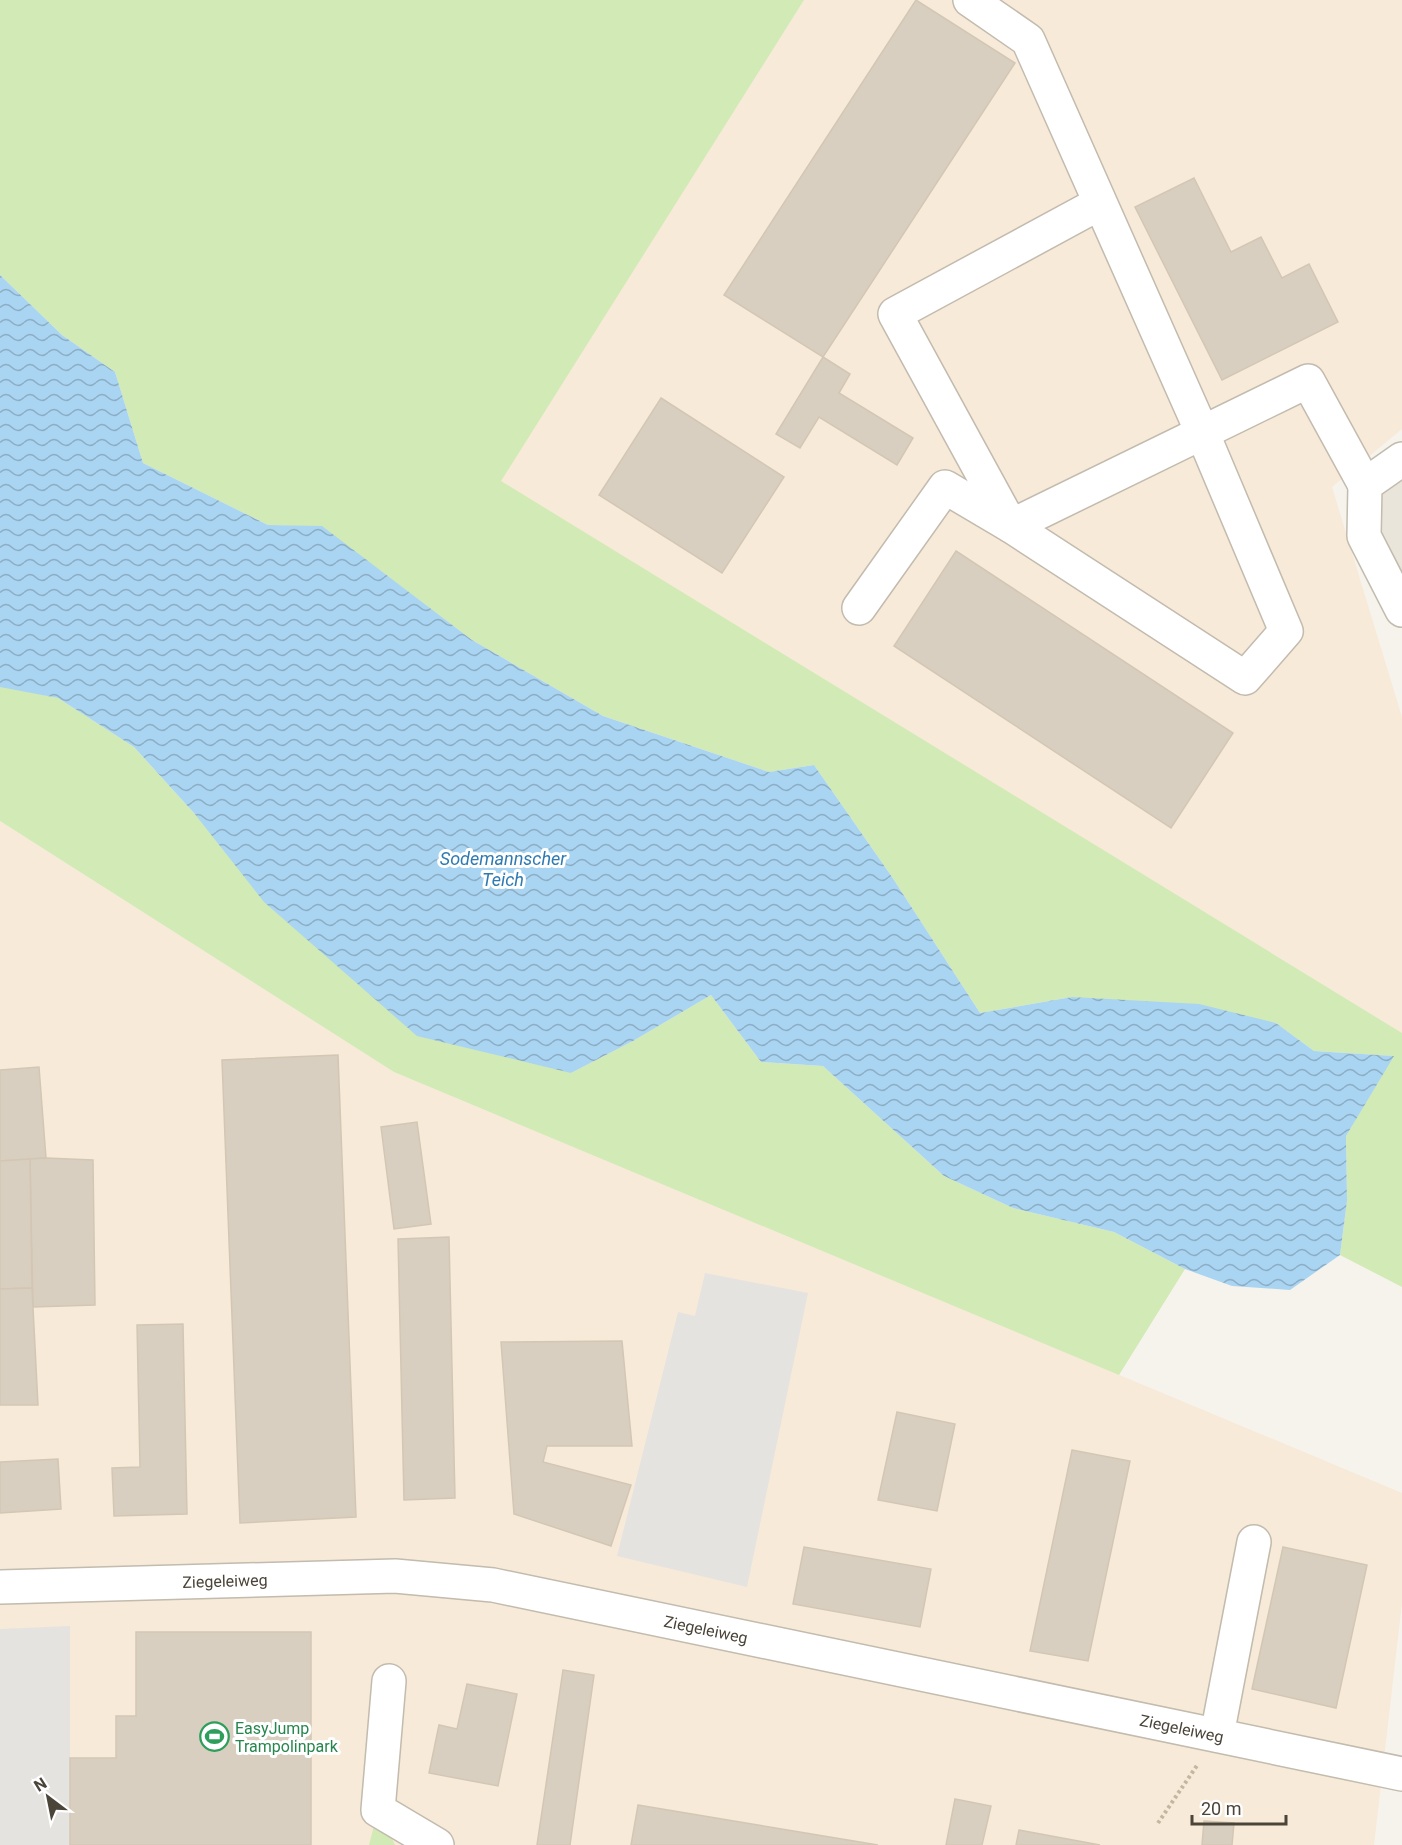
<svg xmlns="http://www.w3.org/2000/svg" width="1402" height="1845" font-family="Roboto,sans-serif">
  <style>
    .residential { fill: #eae5da }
    .commercial { fill: #f7ead8 }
    .grass { fill: #d2eab5 }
    .parking { fill: #e5e3e0 }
    .water { fill: url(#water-waves) }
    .building { fill: #d8cfc1; stroke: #d3c7b4; stroke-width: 1.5 }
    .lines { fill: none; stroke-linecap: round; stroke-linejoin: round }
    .minor-casing { stroke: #c2bbae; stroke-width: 36 }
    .path { stroke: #c4b79f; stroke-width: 4; stroke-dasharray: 3 3; stroke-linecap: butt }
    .minor { stroke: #fff; stroke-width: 33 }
    .labels { text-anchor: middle; stroke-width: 6; stroke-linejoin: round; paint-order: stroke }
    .street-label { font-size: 16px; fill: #4b4439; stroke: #fff }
    .leisure-label { font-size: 16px; fill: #27864d; stroke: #fff; text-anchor: start }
    .water-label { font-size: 18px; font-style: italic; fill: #2e7ab2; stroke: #fff }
  </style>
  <defs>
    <pattern id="water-waves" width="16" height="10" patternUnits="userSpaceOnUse" patternTransform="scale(1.5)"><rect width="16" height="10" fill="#a9d4f2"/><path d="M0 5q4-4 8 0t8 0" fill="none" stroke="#8caec5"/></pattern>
  </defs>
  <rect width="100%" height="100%" fill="#f6f3ec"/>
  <polygon class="residential" points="1402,459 1402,610 1365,485"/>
  <g class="commercial">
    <polygon points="804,0 1402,0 1402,429 1332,487 1402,717 1402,1033 500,481"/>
    <polygon points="0,821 394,1072 1402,1493 1402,1603 1374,1845 0,1845"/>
  </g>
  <g class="grass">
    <polygon points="0,0 804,0 501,481 1402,1033 1402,1287 1340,1255 1347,1201 1346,1136 1393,1056 1314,1051 1276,1023 1072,997 980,1013 892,877 814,765 769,772 603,716 472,640 322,527 268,525 143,463 115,372 62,335 0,275"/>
    <polygon points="4,686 58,698 134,747 194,813 571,1073 633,1041 711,995 761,1062 823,1066 944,1176 1013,1208 1114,1232 1185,1269 1119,1375 394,1072 0,821 0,687"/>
    <polygon points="378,1810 395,1845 369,1845"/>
  </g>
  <g class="parking">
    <polygon points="705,1273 808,1293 747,1587 617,1556 678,1312 695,1316"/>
    <polygon points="70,1626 70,1845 0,1845 0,1629"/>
  </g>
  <polygon class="water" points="0,275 62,335 115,372 143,463 268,525 322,526 472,640 603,716 769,772 814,765 892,877 980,1013 1072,997 1199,1004 1276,1023 1314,1051 1394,1056 1346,1136 1347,1201 1340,1255 1290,1290 1232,1286 1185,1269 1114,1232 1013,1208 944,1176 823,1066 761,1062 711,995 633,1041 571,1073 417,1036 264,902 194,813 134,747 58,698 0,687"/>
  <g class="building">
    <polygon points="916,0 1015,63 823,357 724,295"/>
    <polygon points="1194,178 1231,252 1261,237 1282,278 1309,264 1338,322 1222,380 1135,207"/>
    <polygon points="823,357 850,374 839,393 913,438 897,465 819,417 800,448 776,434"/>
    <polygon points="661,398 784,477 722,573 599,495"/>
    <polygon points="956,551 1233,733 1171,828 894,646"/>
    <polygon points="338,1055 356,1517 240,1523 222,1060"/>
    <polygon points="39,1067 46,1158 0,1161 0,1070"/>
    <polygon points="417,1122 431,1224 394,1229 381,1127"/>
    <polygon points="46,1158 93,1160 95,1305 33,1307 30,1159"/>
    <polygon points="30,1159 32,1288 0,1289 0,1161"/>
    <polygon points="449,1237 455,1498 404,1500 398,1239"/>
    <polygon points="32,1288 38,1405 0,1405 0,1289"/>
    <polygon points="183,1324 187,1514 114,1516 112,1468 140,1467 137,1325"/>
    <polygon points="622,1341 632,1446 547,1446 543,1462 631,1485 611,1546 514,1514 501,1342"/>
    <polygon points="897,1412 955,1424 937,1511 878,1500"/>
    <polygon points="1072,1450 1130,1461 1088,1661 1030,1651"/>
    <polygon points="58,1459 61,1509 0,1513 0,1462"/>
    <polygon points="804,1547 931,1569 920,1627 793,1604"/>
    <polygon points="1283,1547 1367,1565 1336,1708 1252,1689"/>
    <polygon points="136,1632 311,1632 311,1845 70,1845 70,1758 116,1758 116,1716 136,1716"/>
    <polygon points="563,1670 594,1675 570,1845 537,1845"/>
    <polygon points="467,1684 517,1694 498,1786 429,1773 439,1725 457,1729"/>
    <polygon points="955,1799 991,1806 982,1845 946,1845"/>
    <polygon points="638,1805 878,1845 631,1845"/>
    <polygon points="1204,1821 1234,1823 1232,1845 1202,1845"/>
    <polygon points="1019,1830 1100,1845 1016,1845"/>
  </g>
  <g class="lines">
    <defs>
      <g id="minor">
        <polyline points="970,0 1028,40 1202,432 1286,631 1245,678 1011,526 895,314 1100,203"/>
        <polyline points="1402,459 1365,485 1364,536 1402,610"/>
        <polyline points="859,608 945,487 1011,526 1308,381 1365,485"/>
        <path id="s1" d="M0,1587L395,1576L493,1585L1402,1774"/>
        <polyline points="389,1681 378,1810 437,1845"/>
        <polyline points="1217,1735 1254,1542"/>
      </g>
    </defs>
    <use href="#minor" class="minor-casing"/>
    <polyline class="path" points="1158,1823 1198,1764"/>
    <use href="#minor" class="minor"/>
  </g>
  <defs>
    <symbol id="stadium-ring" viewBox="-11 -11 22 22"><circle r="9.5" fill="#fff" stroke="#2e9e5b" stroke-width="1.5"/><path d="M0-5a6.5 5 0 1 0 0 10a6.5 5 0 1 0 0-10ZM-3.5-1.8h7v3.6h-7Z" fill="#2e9e5b"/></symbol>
  </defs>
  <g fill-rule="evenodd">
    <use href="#stadium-ring" x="198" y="1720" width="33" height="33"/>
  </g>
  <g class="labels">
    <g class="street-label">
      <text dy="6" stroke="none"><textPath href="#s1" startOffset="225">Ziegeleiweg</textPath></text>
      <text dy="6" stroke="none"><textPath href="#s1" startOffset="711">Ziegeleiweg</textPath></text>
      <text dy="6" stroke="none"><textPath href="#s1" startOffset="1197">Ziegeleiweg</textPath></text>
    </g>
    <g class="leisure-label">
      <text x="235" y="1734">EasyJump<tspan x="235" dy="18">Trampolinpark</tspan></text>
    </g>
    <g class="water-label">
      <text x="503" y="865">Sodemannscher<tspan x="503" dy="21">Teich</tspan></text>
    </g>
  </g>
  <g transform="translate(48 1797) rotate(328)" stroke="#ffffff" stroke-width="4.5" paint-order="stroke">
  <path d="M0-4.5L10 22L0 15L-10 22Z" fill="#4b4439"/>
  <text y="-9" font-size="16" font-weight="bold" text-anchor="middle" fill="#4b4439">N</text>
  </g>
  <path d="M1192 1815v9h94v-9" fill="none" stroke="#4b4439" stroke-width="3"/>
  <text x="1201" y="1815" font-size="18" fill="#4b4439" stroke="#ffffff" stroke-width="4.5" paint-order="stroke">20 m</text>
</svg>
